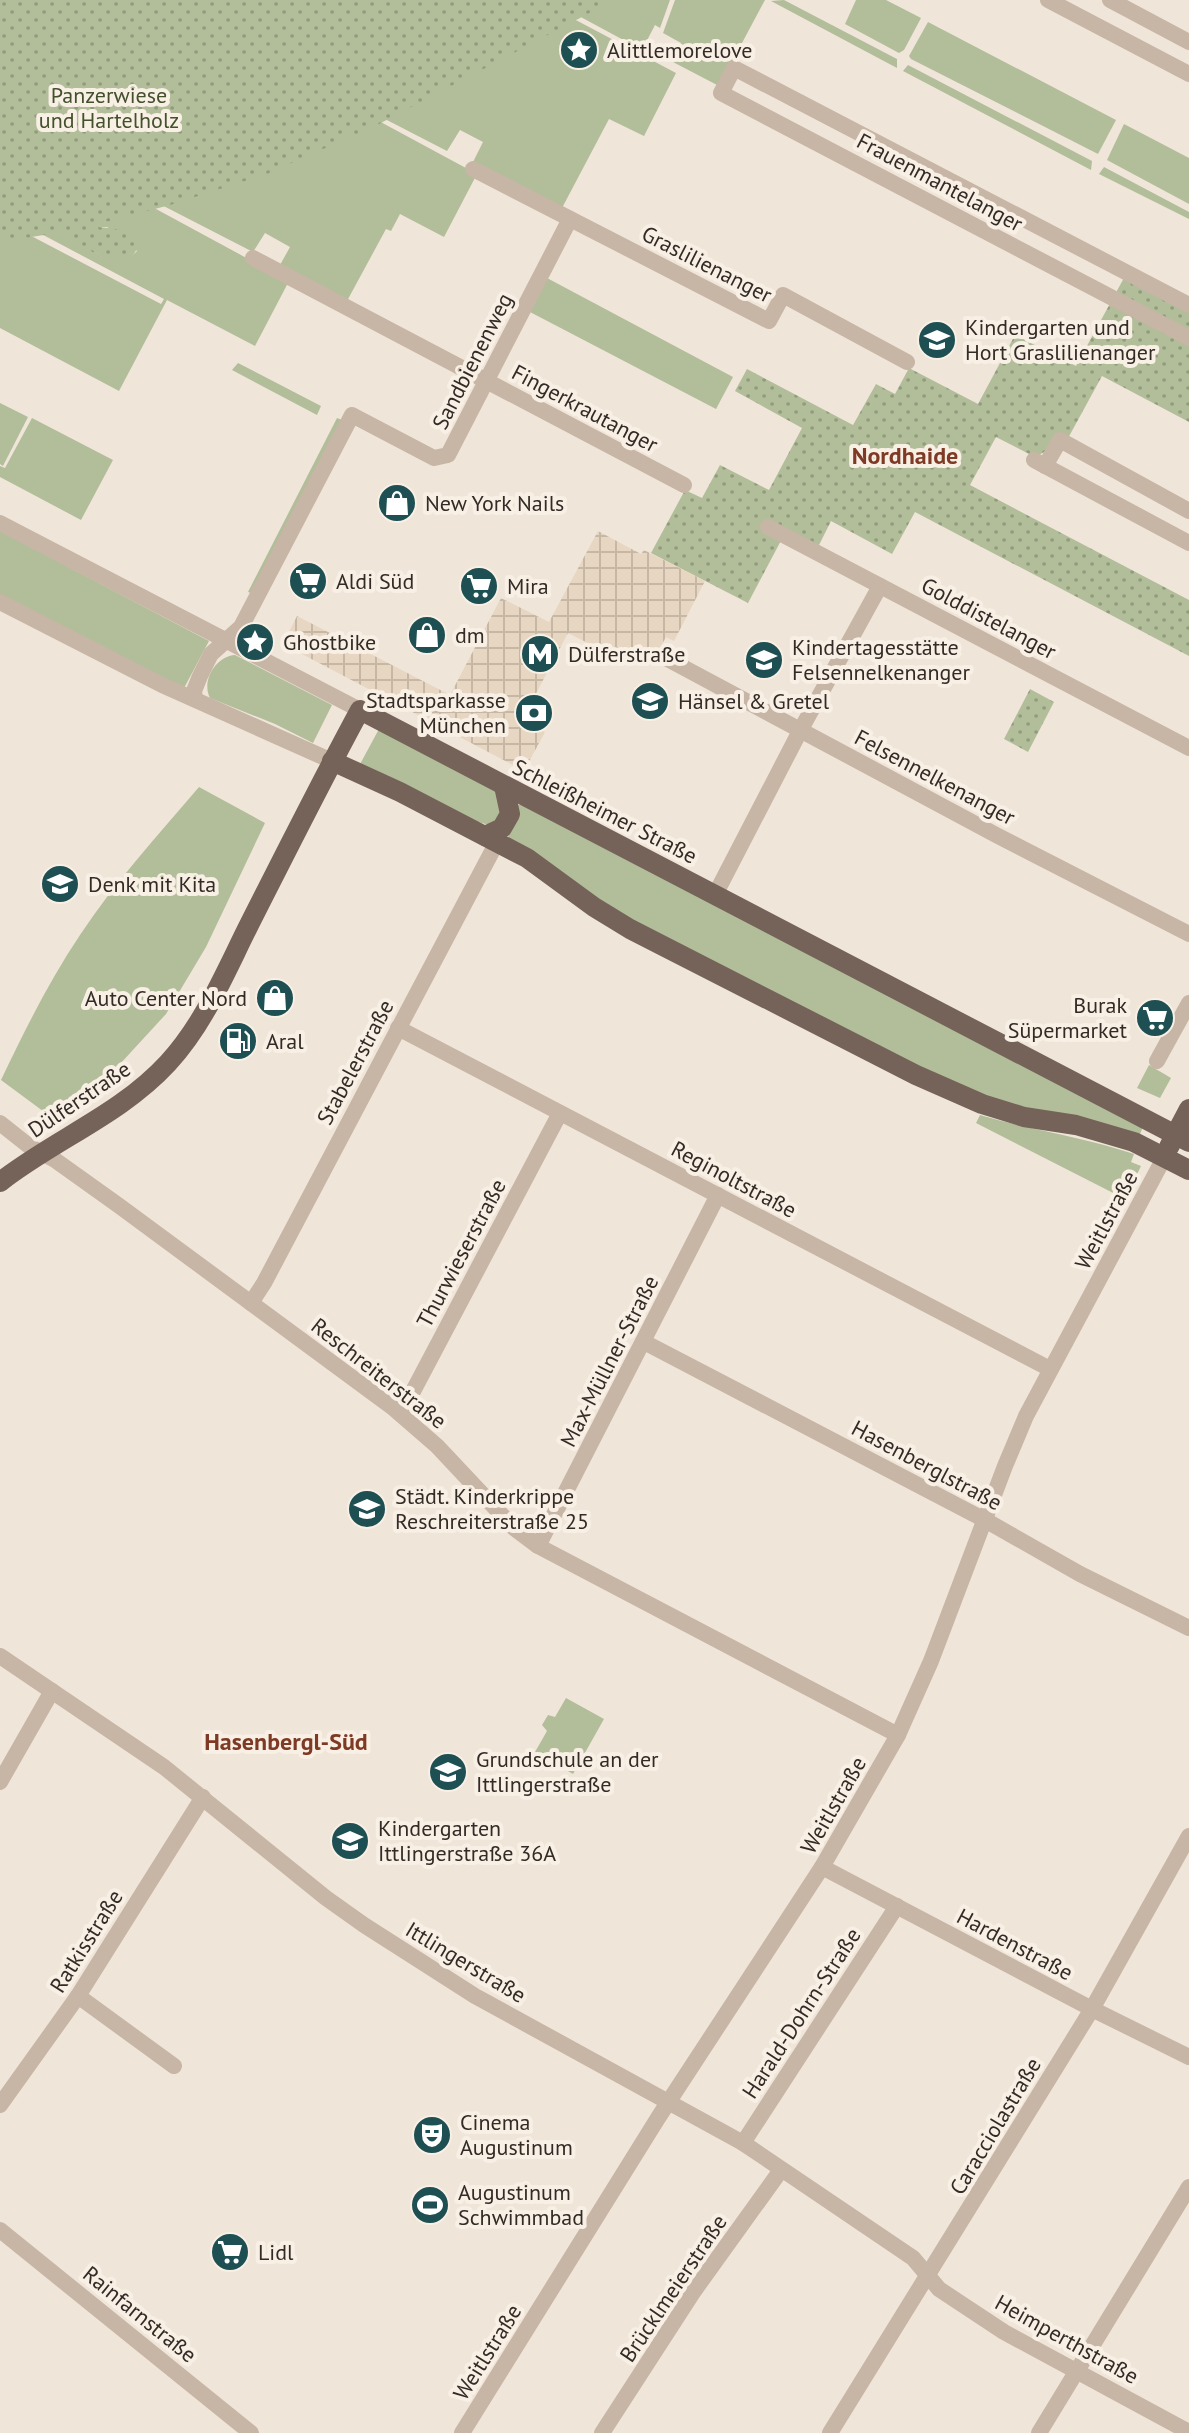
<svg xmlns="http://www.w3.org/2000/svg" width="1189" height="2433" font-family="'PT Sans',sans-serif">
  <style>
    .grass { fill: #b2be9a; fill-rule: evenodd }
    .park { fill: url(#park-dots) }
    .plaza { fill: url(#plaza-grid) }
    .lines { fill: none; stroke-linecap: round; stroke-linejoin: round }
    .minor { stroke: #c7b5a6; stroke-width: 16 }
    .major { stroke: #756258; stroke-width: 20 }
    .labels { text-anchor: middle; stroke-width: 8; stroke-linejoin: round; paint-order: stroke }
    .poi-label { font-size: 22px; fill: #332b26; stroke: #f8efe5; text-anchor: start }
    .park-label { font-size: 22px; fill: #43502c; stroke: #f8efe5 }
    .street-label { font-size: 22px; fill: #332b26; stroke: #f8efe5 }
    .neighbourhood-label { font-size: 24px; font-weight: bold; fill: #7e3a24; stroke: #f8efe5 }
  </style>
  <defs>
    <pattern id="park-dots" width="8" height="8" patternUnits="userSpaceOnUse" patternTransform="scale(2)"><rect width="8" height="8" fill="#b2be9a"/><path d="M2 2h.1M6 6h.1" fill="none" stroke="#919b7d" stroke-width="1.8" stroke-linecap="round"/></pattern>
    <pattern id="plaza-grid" width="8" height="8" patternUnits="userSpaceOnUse" patternTransform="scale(2)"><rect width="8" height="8" fill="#e7d6c1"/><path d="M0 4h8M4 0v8" fill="none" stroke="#c7b8a6"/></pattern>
  </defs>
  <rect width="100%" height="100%" fill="#f0e5d9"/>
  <g class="grass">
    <polygon points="601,0 670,0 660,28 655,25 642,50 577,15"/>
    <polygon points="675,0 765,0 719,86 671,61 681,43 663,33"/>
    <polygon points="784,0 897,59 897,68 771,1"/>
    <polygon points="856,0 886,0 921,18 904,50 899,53 845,24"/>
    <polygon points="572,18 676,73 644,136 609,119 562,208 473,162 483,142 460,130 447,151 383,118"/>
    <polygon points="928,22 1116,120 1098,154 911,59 909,56"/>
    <polygon points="908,65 1092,161 1091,170 903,71"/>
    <polygon points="377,120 477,174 444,237 400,214 391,231 386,229 347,301 280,265 290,247 265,233 253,252 150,199"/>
    <polygon points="1124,124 1189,158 1189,204 1107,160"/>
    <polygon points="1104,167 1189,212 1189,219 1099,174"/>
    <path d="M145,203L289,281L255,346L167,300L119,391L0,328V230L18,229L161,304L164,299L30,228ZM107,227L137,251L134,254L118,256L96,253L82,228Z"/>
    <polygon points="547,278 733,377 716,409 530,312"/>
    <polygon points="238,363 321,406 317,415 232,370"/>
    <polygon points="0,403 28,417 3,466 0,464"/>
    <polygon points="32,418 113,460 81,520 0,477 0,466 5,468"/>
    <polygon points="337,418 342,420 251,593 248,592"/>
    <polygon points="0,531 209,641 183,690 0,596"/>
    <path d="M235,655L332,705L313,743L275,724L210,698C201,681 216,656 235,655Z"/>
    <polygon points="379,729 493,789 499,795 503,815 489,825 475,821 359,766"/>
    <path d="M199,787L265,823L206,947L166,1014L120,1064L51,1117L1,1080C25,1030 49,981 80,935C115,882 158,835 199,787Z"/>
    <polygon points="523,804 1143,1127 1140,1134 980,1097 629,922 508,838 517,805"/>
    <polygon points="1149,1065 1171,1078 1160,1098 1137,1088"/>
    <path d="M980,1115C1031,1130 1084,1137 1134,1154L1131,1162L1141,1166L1125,1199L976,1123Z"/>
    <polygon points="566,1698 604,1719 573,1774 535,1752 547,1731 542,1725 548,1715 555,1717"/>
  </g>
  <g class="park">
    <path d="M0,0H614L379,124L267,174L170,205L90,226L116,229L136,238L138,247L134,254C115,261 86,254 73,238L75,230L0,242Z"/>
    <polygon points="1125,276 1189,309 1189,422 1102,376 1067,440 1035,457 996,437 970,485 1189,600 1189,656 915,512 892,554 831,521 817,549 785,533 748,603 651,553 685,490 702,498 720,465 769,490 802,428 735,391 747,369 853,425 876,384 895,394 909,368 978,404 1015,335 1076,366"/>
    <polygon points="1030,689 1054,702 1028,752 1004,739"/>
  </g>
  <polygon class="plaza" points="598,531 641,554 644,550 705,581 674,641 666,637 651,665 633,656 629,664 568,633 522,720 545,732 524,771 283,644 297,616 450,695 501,598 549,622"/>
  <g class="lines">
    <g class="minor">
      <polyline points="1048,0 1189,74"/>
      <polyline points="1110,0 1189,42"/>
      <polyline points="473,169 769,321 783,295 907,362"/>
      <polyline points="253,258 684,485"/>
      <polyline points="1189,305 734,68 721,93 1189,338"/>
      <polyline points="1034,460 1189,543"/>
      <polyline points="1045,466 1060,440 1189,511"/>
      <polyline points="0,523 360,710"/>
      <polyline points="768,527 1189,748"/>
      <polyline points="0,602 162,685 332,761"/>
      <polyline points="662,656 998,836 1189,934"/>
      <polyline points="195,699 194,691 200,676 211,654 241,627 352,415 434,458 448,455 570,219"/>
      <polyline points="715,895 800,731 880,586"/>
      <polyline points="398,1028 1050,1369"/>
      <polyline points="1157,1061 1189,1003"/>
      <polyline points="0,1123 29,1146 55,1160 118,1205 392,1407 437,1446 514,1528 538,1546 898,1735"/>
      <polyline points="251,1303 264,1283 497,842"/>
      <polyline points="644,1342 985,1520 1080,1574 1189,1628"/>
      <polyline points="401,1414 560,1113"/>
      <polyline points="538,1546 718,1195"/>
      <polyline points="0,1656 164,1767 326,1898 364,1925 475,1996 743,2143 913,2258 939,2289 1004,2332 1189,2432"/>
      <polyline points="0,1782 52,1691"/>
      <polyline points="822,1867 1092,2009 1189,2057"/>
      <polyline points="78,1996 174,2066"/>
      <polyline points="0,2105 78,1996 203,1797"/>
      <polyline points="743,2143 897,1906"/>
      <polyline points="0,2230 251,2433"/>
      <polyline points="462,2433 658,2118 822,1867 898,1735 931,1661 1005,1466 1026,1416 1164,1158"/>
      <polyline points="602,2433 694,2291 781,2170"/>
      <polyline points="830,2433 1092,2009 1189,1836"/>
      <polyline points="1039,2433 1189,2187"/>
    </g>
    <g class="major">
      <polyline points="332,761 400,792 527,858 594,907 630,929 916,1075 982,1104 1024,1117 1076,1125 1134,1142 1189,1170"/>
      <polyline points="485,836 502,828 510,814 504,786"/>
      <polyline points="1169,1147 1189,1109"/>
      <path d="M0,1182C55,1139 120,1115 168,1063C204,1024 225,973 248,927C285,854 321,782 360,710L1189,1142"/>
    </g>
  </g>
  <defs>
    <symbol id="sight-disc" viewBox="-11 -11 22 22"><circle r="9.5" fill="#1e4f52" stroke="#f8efe5"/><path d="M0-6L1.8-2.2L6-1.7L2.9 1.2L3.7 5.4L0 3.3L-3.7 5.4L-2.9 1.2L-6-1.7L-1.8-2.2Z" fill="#fff"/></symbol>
    <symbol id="school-disc" viewBox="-11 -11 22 22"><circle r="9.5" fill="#1e4f52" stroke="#f8efe5"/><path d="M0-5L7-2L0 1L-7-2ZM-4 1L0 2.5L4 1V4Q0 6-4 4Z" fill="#fff"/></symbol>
    <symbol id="shop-disc" viewBox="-11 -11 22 22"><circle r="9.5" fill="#1e4f52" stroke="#f8efe5"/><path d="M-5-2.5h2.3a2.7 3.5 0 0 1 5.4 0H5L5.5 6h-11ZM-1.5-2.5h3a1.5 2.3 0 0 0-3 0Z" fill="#fff"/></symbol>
    <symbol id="supermarket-disc" viewBox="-11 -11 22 22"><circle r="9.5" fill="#1e4f52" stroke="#f8efe5"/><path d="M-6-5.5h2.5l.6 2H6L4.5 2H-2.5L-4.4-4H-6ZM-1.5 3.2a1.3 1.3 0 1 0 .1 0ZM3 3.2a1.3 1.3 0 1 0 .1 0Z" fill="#fff"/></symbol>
    <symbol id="metro-disc" viewBox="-11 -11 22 22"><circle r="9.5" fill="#1e4f52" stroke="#f8efe5"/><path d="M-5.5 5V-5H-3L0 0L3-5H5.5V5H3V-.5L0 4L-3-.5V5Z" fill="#fff"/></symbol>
    <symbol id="bank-disc" viewBox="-11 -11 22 22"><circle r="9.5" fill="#1e4f52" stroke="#f8efe5"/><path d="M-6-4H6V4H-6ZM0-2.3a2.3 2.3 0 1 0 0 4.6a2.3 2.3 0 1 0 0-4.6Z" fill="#fff"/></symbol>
    <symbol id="fuel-disc" viewBox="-11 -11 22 22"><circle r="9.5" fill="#1e4f52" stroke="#f8efe5"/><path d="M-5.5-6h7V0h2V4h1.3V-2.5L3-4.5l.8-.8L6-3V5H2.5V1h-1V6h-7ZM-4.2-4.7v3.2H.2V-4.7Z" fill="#fff"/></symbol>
    <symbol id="theatre-disc" viewBox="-11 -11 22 22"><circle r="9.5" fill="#1e4f52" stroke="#f8efe5"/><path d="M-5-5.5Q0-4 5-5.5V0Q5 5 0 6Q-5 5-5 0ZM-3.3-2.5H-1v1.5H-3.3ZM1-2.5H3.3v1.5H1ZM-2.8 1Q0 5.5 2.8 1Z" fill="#fff"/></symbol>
    <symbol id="stadium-disc" viewBox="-11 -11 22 22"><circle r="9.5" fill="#1e4f52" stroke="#f8efe5"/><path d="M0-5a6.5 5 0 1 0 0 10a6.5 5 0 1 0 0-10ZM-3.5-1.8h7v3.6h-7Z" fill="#fff"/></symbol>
  </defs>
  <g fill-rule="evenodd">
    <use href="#sight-disc" x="557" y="28" width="44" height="44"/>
    <use href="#school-disc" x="915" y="318" width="44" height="44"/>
    <use href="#shop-disc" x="375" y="481" width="44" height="44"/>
    <use href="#supermarket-disc" x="286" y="559" width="44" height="44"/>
    <use href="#supermarket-disc" x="457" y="564" width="44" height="44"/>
    <use href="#shop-disc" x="405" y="613" width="44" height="44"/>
    <use href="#sight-disc" x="233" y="620" width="44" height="44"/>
    <use href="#metro-disc" x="518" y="632" width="44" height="44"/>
    <use href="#school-disc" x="742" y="638" width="44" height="44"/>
    <use href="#school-disc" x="628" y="679" width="44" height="44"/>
    <use href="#bank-disc" x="512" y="691" width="44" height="44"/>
    <use href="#school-disc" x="38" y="862" width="44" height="44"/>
    <use href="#shop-disc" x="253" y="976" width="44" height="44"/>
    <use href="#supermarket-disc" x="1133" y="996" width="44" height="44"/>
    <use href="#fuel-disc" x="216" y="1019" width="44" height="44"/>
    <use href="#school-disc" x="345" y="1487" width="44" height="44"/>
    <use href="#school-disc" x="426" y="1750" width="44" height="44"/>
    <use href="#school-disc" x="328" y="1819" width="44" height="44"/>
    <use href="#theatre-disc" x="410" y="2113" width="44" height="44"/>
    <use href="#stadium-disc" x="408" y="2183" width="44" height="44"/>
    <use href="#supermarket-disc" x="208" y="2230" width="44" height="44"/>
  </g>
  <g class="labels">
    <g class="poi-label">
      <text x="607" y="58">Alittlemorelove</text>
      <text x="965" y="335">Kindergarten und<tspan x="965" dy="25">Hort Graslilienanger</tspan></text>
      <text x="425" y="511">New York Nails</text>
      <text x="336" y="589">Aldi Süd</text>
      <text x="507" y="594">Mira</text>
      <text x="455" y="643">dm</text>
      <text x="283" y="650">Ghostbike</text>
      <text x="792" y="655">Kindertagesstätte<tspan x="792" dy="25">Felsennelkenanger</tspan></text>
      <text x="568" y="662">Dülferstraße</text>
      <text x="506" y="708" text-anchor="end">Stadtsparkasse<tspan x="506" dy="25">München</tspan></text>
      <text x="678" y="709">Hänsel &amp; Gretel</text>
      <text x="88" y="892">Denk mit Kita</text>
      <text x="247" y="1006" text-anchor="end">Auto Center Nord</text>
      <text x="1127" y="1013" text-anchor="end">Burak<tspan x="1127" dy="25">Süpermarket</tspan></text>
      <text x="266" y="1049">Aral</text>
      <text x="395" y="1504">Städt. Kinderkrippe<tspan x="395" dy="25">Reschreiterstraße 25</tspan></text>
      <text x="476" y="1767">Grundschule an der<tspan x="476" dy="25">Ittlingerstraße</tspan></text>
      <text x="378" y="1836">Kindergarten<tspan x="378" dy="25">Ittlingerstraße 36A</tspan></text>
      <text x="460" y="2130">Cinema<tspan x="460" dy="25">Augustinum</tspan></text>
      <text x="458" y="2200">Augustinum<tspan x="458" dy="25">Schwimmbad</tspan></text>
      <text x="258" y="2260">Lidl</text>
    </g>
    <g class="park-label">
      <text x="109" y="103">Panzerwiese<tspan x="109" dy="25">und Hartelholz</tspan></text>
    </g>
    <g class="street-label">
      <text transform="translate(940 182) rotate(28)" y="8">Frauenmantelanger</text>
      <text transform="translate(707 264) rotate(27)" y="8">Graslilienanger</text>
      <text transform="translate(472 361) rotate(-63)" y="8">Sandbienenweg</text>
      <text transform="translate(585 408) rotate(28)" y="8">Fingerkrautanger</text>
      <text transform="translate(989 618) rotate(28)" y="8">Golddistelanger</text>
      <text transform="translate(935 777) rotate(28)" y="8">Felsennelkenanger</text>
      <text transform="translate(605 811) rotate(27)" y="8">Schleißheimer Straße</text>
      <text transform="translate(355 1062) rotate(-62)" y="8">Stabelerstraße</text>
      <text transform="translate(79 1099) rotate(-34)" y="8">Dülferstraße</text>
      <text transform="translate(734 1179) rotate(28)" y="8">Reginoltstraße</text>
      <text transform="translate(1106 1220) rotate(-62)" y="8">Weitlstraße</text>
      <text transform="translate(461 1253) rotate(-62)" y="8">Thurwieserstraße</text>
      <text transform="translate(609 1361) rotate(-63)" y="8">Max-Müllner-Straße</text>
      <text transform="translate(379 1373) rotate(38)" y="8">Reschreiterstraße</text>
      <text transform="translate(927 1465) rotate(28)" y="8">Hasenberglstraße</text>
      <text transform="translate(833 1805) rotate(-60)" y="8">Weitlstraße</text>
      <text transform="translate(86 1941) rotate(-58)" y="8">Ratkisstraße</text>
      <text transform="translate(1015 1944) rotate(28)" y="8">Hardenstraße</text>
      <text transform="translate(466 1962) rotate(31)" y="8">Ittlingerstraße</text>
      <text transform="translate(801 2013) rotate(-57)" y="8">Harald-Dohrn-Straße</text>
      <text transform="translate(995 2126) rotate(-59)" y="8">Caracciolastraße</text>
      <text transform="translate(673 2288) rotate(-56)" y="8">Brücklmeierstraße</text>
      <text transform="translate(140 2314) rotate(39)" y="8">Rainfarnstraße</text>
      <text transform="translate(1067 2339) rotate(29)" y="8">Heimperthstraße</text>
      <text transform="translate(487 2352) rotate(-58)" y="8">Weitlstraße</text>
    </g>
    <g class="neighbourhood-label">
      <text x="905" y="464">Nordhaide</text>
      <text x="286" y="1750">Hasenbergl-Süd</text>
    </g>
  </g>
</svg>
